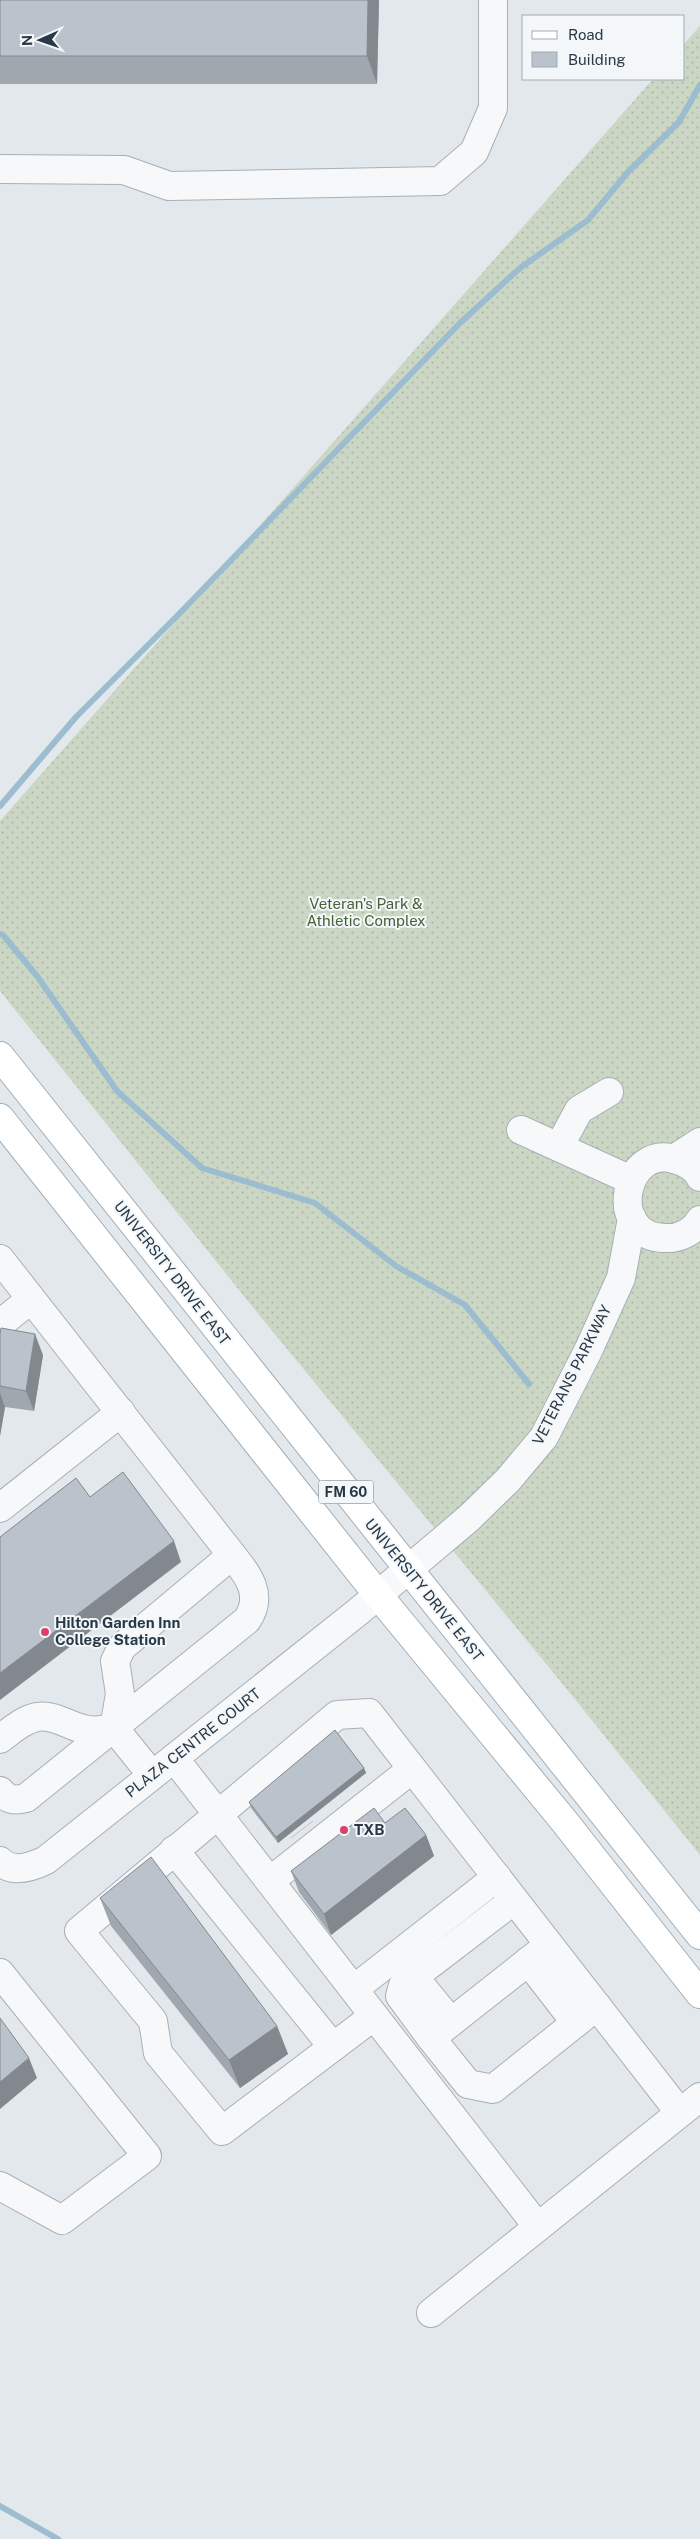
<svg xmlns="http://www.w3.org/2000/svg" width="700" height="2539" font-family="'Public Sans',sans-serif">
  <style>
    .grass { fill: url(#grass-dots) }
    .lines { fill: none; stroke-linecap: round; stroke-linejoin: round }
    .stream { stroke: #9cbccf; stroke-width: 6 }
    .minor-tunnel { stroke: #bec5cb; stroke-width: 28; stroke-dasharray: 28 14; stroke-linecap: butt }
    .minor-casing { stroke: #a7b0b7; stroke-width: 30 }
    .major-casing { stroke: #a1aeb9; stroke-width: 30 }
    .minor { stroke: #f7f8fa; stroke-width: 28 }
    .major { stroke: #fff; stroke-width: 28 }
    .wall { fill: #a0a7af }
    .shaded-wall { fill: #82888e }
    .building { fill: #bac2cb; stroke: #82888e }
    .poi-dot { fill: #d9406d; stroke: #f3f7f9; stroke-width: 2 }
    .labels { text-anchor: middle; stroke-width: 4; stroke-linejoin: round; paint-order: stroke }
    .shield { fill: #f3f7f9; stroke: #66717c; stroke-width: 1 }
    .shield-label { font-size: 14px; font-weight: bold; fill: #293846 }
    .park-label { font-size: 15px; fill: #456335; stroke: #f3f7f9 }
    .street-label { font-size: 15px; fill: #293846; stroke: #f3f7f9 }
    .poi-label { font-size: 15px; font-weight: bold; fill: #293846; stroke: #f3f7f9; text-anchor: start }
  </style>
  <defs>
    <pattern id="grass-dots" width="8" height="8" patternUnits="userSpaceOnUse" patternTransform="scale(1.25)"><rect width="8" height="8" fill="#cbd7c4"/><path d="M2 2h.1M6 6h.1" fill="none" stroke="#aeb9aa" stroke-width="1.8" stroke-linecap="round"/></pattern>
  </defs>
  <rect width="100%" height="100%" fill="#e3e8ec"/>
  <polygon class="grass" points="700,26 700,1855 570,1693 255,1310 0,991 0,821 653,79 684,79 684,44"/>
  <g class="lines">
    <g class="stream">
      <polyline points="0,806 76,717 179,614 459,324 520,268 588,220 628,172 679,122 700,85"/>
      <polyline points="0,934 3,935 37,976 117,1091 202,1168 315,1203 396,1266 465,1305 529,1384"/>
      <polyline points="0,2506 58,2539"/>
    </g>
    <polyline class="minor-tunnel" points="276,1796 302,1830"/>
    <defs>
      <g id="minor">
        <polyline points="0,169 124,170 169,186 440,181 474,152 493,108 493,0"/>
        <polyline points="521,1130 631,1180"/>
        <polyline points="559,1147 579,1110 609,1092"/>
        <polyline points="674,1159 700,1142"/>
        <path d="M700,1177C696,1169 688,1164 680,1161C624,1138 604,1237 665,1238C679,1239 693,1232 700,1220"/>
        <polyline points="0,1259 232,1555 122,1647 115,1661 120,1694 114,1728 152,1775"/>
        <polyline points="0,1324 31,1299"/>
        <polyline points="0,1508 121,1412"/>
        <path d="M0,1739C12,1730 23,1720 37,1717C53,1714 68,1725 83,1729C93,1732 104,1730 114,1728"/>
        <polyline points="174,1758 538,2227 700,2097"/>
        <path d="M0,1791C8,1800 14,1801 26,1798L247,1620C264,1595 248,1575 232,1555"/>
        <polyline points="174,1850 333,2047"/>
        <path d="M0,1861C13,1874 32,1867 46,1860L359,1611L469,1518L508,1480L544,1437L588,1351L621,1278L632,1218"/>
        <polyline points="270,1881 412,1769"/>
        <polyline points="549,1945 431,2038 468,2084 493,2089 597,2006"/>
        <polyline points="528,1961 576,2023"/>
        <polyline points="0,1973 147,2156 62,2220 0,2186"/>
        <polyline points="413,1976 451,2022"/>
        <polyline points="354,1989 497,1877"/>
        <polyline points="374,2016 222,2131 158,2053 153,2021 79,1931 337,1715 369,1713 680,2113"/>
        <polyline points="431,2038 400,1996 403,1985 514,1900"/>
        <polyline points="431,2313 538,2227"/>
      </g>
      <g id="major">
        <polyline points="0,1056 700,1935"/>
        <polyline points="0,1118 378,1595 564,1821 700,1994"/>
      </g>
    </defs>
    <use href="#minor" class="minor-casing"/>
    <use href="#major" class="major-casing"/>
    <use href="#minor" class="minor"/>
    <use href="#major" class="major"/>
  </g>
  <g class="wall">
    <polygon points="0,0 379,0 377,84 0,84"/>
    <polygon points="0,1334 43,1355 34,1411 5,1407 0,1436"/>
    <polygon points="364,1768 366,1773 278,1843 251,1808 249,1802"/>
    <polygon points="385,1823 426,1835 434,1856 331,1935 299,1892 291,1871"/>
    <polygon points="100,1898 277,2026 288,2054 240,2088 111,1926"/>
  </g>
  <g class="shaded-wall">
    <polygon points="368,0 379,0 377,84 367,56"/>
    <polygon points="35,1334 43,1355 34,1411 26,1391"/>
    <polygon points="0,1393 5,1407 0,1436"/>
    <polygon points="174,1541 181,1562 0,1700 0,1673"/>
    <polygon points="364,1768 366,1773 278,1843 276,1837"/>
    <polygon points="426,1835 434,1856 331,1935 324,1914"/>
    <polygon points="277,2026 288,2054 240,2088 229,2060"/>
    <polygon points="29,2058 37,2078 0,2109 0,2082"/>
  </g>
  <g class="building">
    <polygon points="0,0 368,0 367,56 0,56"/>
    <polygon points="1,1328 35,1334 26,1391 0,1386 0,1334"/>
    <polygon points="123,1472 174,1541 0,1673 0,1537 76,1478 90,1497"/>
    <polygon points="335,1730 364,1768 276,1837 249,1802"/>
    <polygon points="374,1808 385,1823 405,1808 426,1835 324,1914 291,1871"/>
    <polygon points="151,1857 277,2026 229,2060 100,1898"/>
    <polygon points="0,2018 29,2058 0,2082"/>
  </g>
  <g class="poi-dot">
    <circle cx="45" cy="1632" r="5"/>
    <circle cx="344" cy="1830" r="5"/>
  </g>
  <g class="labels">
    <rect class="shield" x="318.5" y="1480.5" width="55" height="23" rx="4"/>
    <g class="shield-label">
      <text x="346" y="1497">FM 60</text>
    </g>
    <g class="park-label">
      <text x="366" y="909">Veteran's Park &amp;<tspan x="366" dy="17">Athletic Complex</tspan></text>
    </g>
    <g class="street-label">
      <text transform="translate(172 1273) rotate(52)" y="5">UNIVERSITY DRIVE EAST</text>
      <text transform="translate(572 1375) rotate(-63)" y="5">VETERANS PARKWAY</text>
      <text transform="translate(424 1590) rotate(51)" y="5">UNIVERSITY DRIVE EAST</text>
      <text transform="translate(193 1743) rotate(-38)" y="5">PLAZA CENTRE COURT</text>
    </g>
    <g class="poi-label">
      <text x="55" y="1628">Hilton Garden Inn<tspan x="55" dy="17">College Station</tspan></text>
      <text x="354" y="1835">TXB</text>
    </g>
  </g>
  <rect x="522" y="15" width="162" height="65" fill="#f3f7f9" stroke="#a2abb1"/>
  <rect x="532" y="31" width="25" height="8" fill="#ffffff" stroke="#a2abb1"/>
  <text x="568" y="40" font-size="15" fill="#293846">Road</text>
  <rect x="532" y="52" width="25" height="15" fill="#bac2cb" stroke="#a2abb1"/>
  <text x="568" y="65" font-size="15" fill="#293846">Building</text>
  <g transform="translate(40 40) rotate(268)" stroke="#f3f7f9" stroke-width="4" paint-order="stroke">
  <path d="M0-4L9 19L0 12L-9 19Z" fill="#293846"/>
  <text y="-8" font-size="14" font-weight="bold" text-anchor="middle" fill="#293846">N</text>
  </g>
</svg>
